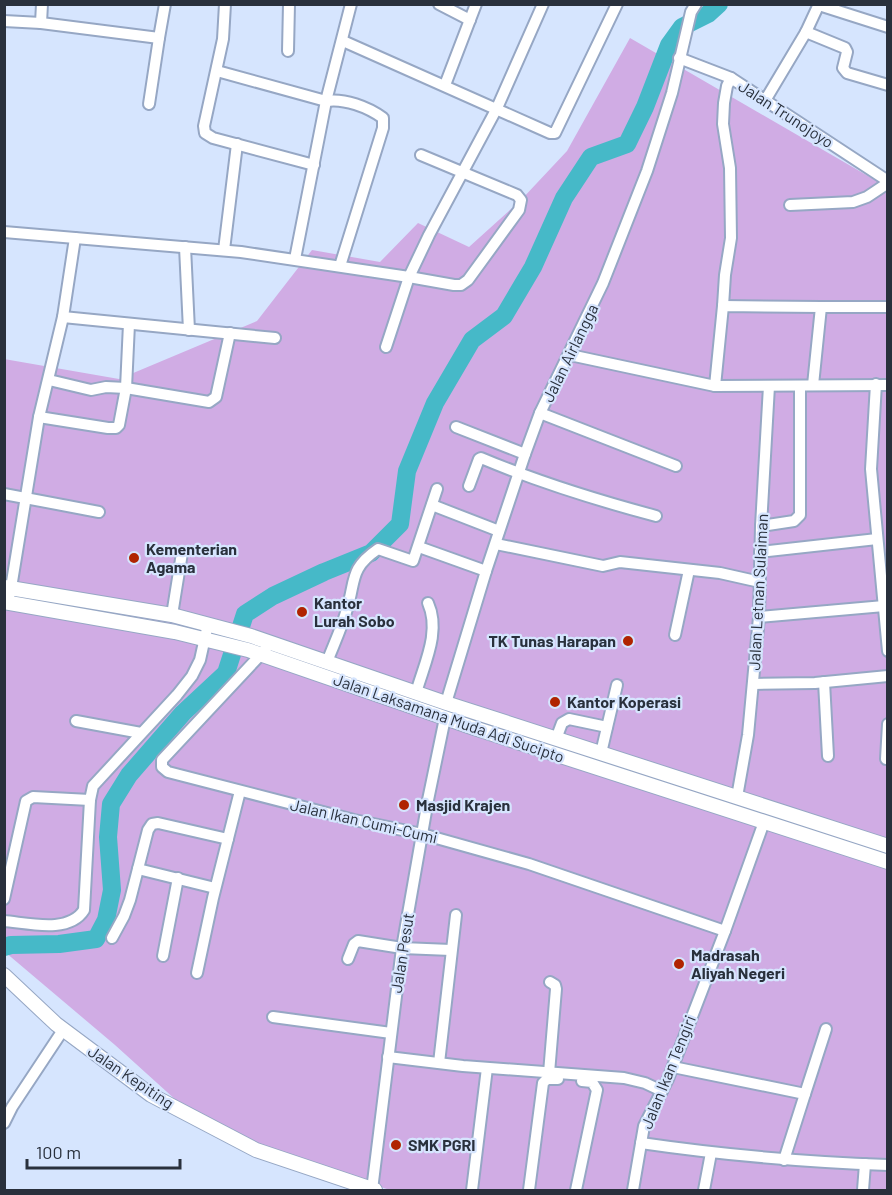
<svg xmlns="http://www.w3.org/2000/svg" width="892" height="1195" font-family="Barlow,sans-serif">
  <style>
    .green { fill: #d0ace4 }
    .lines { fill: none; stroke-linecap: round; stroke-linejoin: round }
    .river { stroke: #46b9c8; stroke-width: 18 }
    .minor-casing { stroke: #96a7c4; stroke-width: 14 }
    .major-casing { stroke: #96a7c4; stroke-width: 16 }
    .minor { stroke: #fff; stroke-width: 10 }
    .major { stroke: #fff; stroke-width: 14 }
    .poi-dot { fill: #b02401; stroke: #d6e5fe; stroke-width: 2 }
    .labels { text-anchor: middle; stroke-width: 4.5; stroke-linejoin: round; paint-order: stroke }
    .street-label { font-size: 16px; fill: #29303c; stroke: #d6e5fe }
    .poi-label { font-size: 16px; font-weight: bold; fill: #29303c; stroke: #d6e5fe; text-anchor: start }
  </style>
  <rect width="100%" height="100%" fill="#d6e5fe"/>
  <polygon class="green" points="630,38 887,187 887,1190 390,1190 309,1164 198,1120 115,1045 5,952 4,359 119,379 257,321 312,250 380,262 418,223 469,247 521,200 567,151"/>
  <g class="lines">
    <polyline class="river" points="4,947 11,945 59,944 96,939 106,920 112,890 108,837 111,804 129,775 183,713 226,673 245,614 273,596 324,572 371,553 400,524 407,471 435,403 472,340 504,316 533,267 564,198 591,157 627,144 645,107 669,45 682,27 708,14 719,4"/>
    <defs>
      <g id="minor">
        <polyline points="225,4 223,39 204,126 205,133 213,138 314,165"/>
        <polyline points="439,4 470,20"/>
        <polyline points="819,5 888,27"/>
        <polyline points="4,21 41,23 159,38 165,4"/>
        <polyline points="41,23 42,4"/>
        <polyline points="806,32 845,48 847,52 843,68 847,73 888,85"/>
        <polyline points="343,41 550,133 555,133 617,4"/>
        <polyline points="288,51 289,4"/>
        <polyline points="679,58 731,78 888,181"/>
        <path d="M217,71L326,101C344,98 368,107 383,118V128L340,266"/>
        <polyline points="445,85 476,4"/>
        <polyline points="766,99 806,32 819,4"/>
        <polyline points="149,104 159,38"/>
        <polyline points="790,205 853,202 867,197 888,183"/>
        <polyline points="4,232 241,252 409,277 454,285 461,285 468,280 519,210 521,200 517,195 421,155"/>
        <polyline points="185,247 189,330"/>
        <polyline points="224,250 237,144"/>
        <polyline points="295,259 326,101 351,4"/>
        <polyline points="723,306 725,275 731,238 730,168 723,124 724,103 727,86 731,78"/>
        <polyline points="821,307 888,307"/>
        <polyline points="63,317 275,338"/>
        <polyline points="386,347 409,277 429,235 497,108 543,4"/>
        <polyline points="570,355 715,386 888,385"/>
        <polyline points="49,380 91,390 106,387 126,388 209,402 216,397 230,333"/>
        <polyline points="876,384 871,469 888,651"/>
        <polyline points="715,386 723,306 821,307 813,385"/>
        <polyline points="540,413 676,466"/>
        <polyline points="39,417 108,428 116,428 119,425 126,388 129,324"/>
        <polyline points="456,427 525,454"/>
        <path d="M469,486L479,459L481,458C538,482 596,500 656,516"/>
        <polyline points="4,494 99,512"/>
        <polyline points="432,505 499,531"/>
        <polyline points="761,526 794,521 800,515 800,386"/>
        <polyline points="496,544 603,566 620,562 720,573 760,582"/>
        <polyline points="419,547 486,571"/>
        <polyline points="760,552 877,539"/>
        <polyline points="10,594 39,417 63,317 75,238"/>
        <polyline points="172,615 182,553"/>
        <polyline points="759,617 884,606"/>
        <polyline points="675,635 689,570"/>
        <polyline points="266,649 162,760 162,767 168,772 354,820 422,834 529,864 725,931"/>
        <path d="M327,662C334,644 342,627 347,609C356,580 349,569 378,549L413,561L437,489"/>
        <polyline points="824,682 828,756"/>
        <polyline points="753,684 815,683 888,676"/>
        <path d="M416,693C424,664 441,632 428,603"/>
        <polyline points="446,703 486,571 525,454 540,413 603,283 647,171 672,93 691,12 696,4"/>
        <polyline points="76,721 141,733"/>
        <polyline points="556,739 562,723 569,719 607,727"/>
        <polyline points="601,753 617,685"/>
        <polyline points="886,759 888,724"/>
        <polyline points="737,797 748,735 759,617 761,526 769,386"/>
        <polyline points="138,869 215,888"/>
        <polyline points="4,899 26,801 33,797 90,800"/>
        <path d="M4,921C28,923 69,934 84,910L90,800L93,786L177,695L192,676L200,660L208,624"/>
        <polyline points="112,938 124,916 130,900 148,830 152,824 158,823 228,839"/>
        <polyline points="163,956 178,878"/>
        <polyline points="348,959 354,944 358,941 402,948 451,950"/>
        <polyline points="197,973 213,898 240,791"/>
        <polyline points="273,1017 391,1033"/>
        <polyline points="388,1057 463,1066 624,1078 645,1083 662,1091"/>
        <polyline points="439,1063 456,915"/>
        <polyline points="673,1067 805,1094 784,1160"/>
        <polyline points="549,1073 556,989 555,985 550,982"/>
        <polyline points="805,1094 826,1029"/>
        <polyline points="4,1123 12,1107 63,1030"/>
        <path d="M641,1143C723,1155 805,1162 888,1165"/>
        <polyline points="372,1190 402,948 428,800 445,718"/>
        <polyline points="472,1190 487,1068"/>
        <polyline points="529,1190 543,1083 547,1079 558,1079"/>
        <polyline points="576,1190 597,1090 592,1082 582,1081"/>
        <polyline points="633,1190 644,1126 668,1079 725,931 764,822"/>
        <polyline points="704,1190 711,1153"/>
        <polyline points="863,1190 865,1164"/>
      </g>
      <g id="major">
        <polyline points="4,587 172,615 251,636 446,703 888,846"/>
        <polyline points="4,602 175,632 248,650 471,727 888,862"/>
        <polyline points="4,975 56,1024 151,1095 256,1150 375,1190"/>
      </g>
    </defs>
    <use href="#minor" class="minor-casing"/>
    <use href="#major" class="major-casing"/>
    <use href="#minor" class="minor"/>
    <use href="#major" class="major"/>
  </g>
  <g class="poi-dot">
    <circle cx="134" cy="558" r="6"/>
    <circle cx="302" cy="612" r="6"/>
    <circle cx="628" cy="641" r="6"/>
    <circle cx="555" cy="702" r="6"/>
    <circle cx="404" cy="805" r="6"/>
    <circle cx="679" cy="964" r="6"/>
    <circle cx="396" cy="1145" r="6"/>
  </g>
  <g class="labels">
    <g class="street-label">
      <text transform="translate(786 114) rotate(33)" y="6">Jalan Trunojoyo</text>
      <text transform="translate(570 353) rotate(-64)" y="6">Jalan Airlangga</text>
      <text transform="translate(758 592) rotate(-87)" y="6">Jalan Letnan Sulaiman</text>
      <text transform="translate(449 718) rotate(19)" y="6">Jalan Laksamana Muda Adi Sucipto</text>
      <text transform="translate(364 821) rotate(13)" y="6">Jalan Ikan Cumi-Cumi</text>
      <text transform="translate(402 953) rotate(-81)" y="6">Jalan Pesut</text>
      <text transform="translate(668 1072) rotate(-68)" y="6">Jalan Ikan Tengiri</text>
      <text transform="translate(131 1077) rotate(34)" y="6">Jalan Kepiting</text>
    </g>
    <g class="poi-label">
      <text x="146" y="555">Kementerian<tspan x="146" dy="18">Agama</tspan></text>
      <text x="314" y="609">Kantor<tspan x="314" dy="18">Lurah Sobo</tspan></text>
      <text x="616" y="647" text-anchor="end">TK Tunas Harapan</text>
      <text x="567" y="708">Kantor Koperasi</text>
      <text x="416" y="811">Masjid Krajen</text>
      <text x="691" y="961">Madrasah<tspan x="691" dy="18">Aliyah Negeri</tspan></text>
      <text x="408" y="1151">SMK PGRI</text>
    </g>
  </g>
  <rect width="892" height="1195" fill="none" stroke="#29303c" stroke-width="12"/>
  <path d="M27 1159v9h153v-9" fill="none" stroke="#29303c" stroke-width="3"/>
  <text x="36" y="1159" font-size="18" fill="#29303c" stroke="#d6e5fe" stroke-width="4.5" paint-order="stroke">100 m</text>
</svg>
